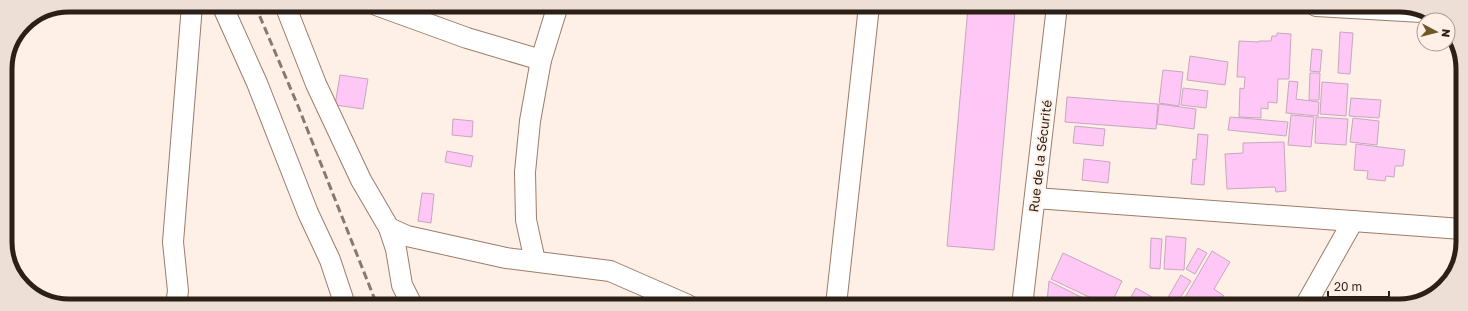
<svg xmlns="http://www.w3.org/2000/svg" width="1468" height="311" font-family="'Golos Text',sans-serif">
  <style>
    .building { fill: #fec7f5; stroke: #c6a7c0 }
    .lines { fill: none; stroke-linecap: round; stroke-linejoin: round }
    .minor-casing { stroke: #9c7c67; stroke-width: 22 }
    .minor { stroke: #fff; stroke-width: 20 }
    .rail { stroke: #867970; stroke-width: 3; stroke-dasharray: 8 4; stroke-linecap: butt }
    .labels { text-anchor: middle; stroke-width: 4; stroke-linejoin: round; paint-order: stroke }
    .street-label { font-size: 13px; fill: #2b1f16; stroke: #fef0e6 }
    .rim { fill: none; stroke: #2b1f16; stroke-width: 5 }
  </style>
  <rect width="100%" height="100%" fill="#fef0e6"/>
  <g class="building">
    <polygon points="968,7 1015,11 994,250 947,246"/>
    <polygon points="1340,32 1353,33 1350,74 1338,73"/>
    <polygon points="1277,33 1291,34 1289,79 1278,79 1277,103 1268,102 1268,109 1261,108 1261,118 1239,117 1240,88 1244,89 1245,77 1237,77 1239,41 1259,42 1259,41 1271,41 1272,36 1277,36"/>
    <polygon points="1312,49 1322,50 1320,72 1310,71"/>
    <polygon points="1190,56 1228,62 1225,85 1187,80"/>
    <polygon points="1163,70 1183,72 1179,106 1159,103"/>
    <polygon points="1310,73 1320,73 1319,100 1309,100"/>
    <polygon points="340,75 368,79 363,109 335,105"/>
    <polygon points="1289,81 1298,82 1296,99 1319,102 1318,116 1286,113"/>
    <polygon points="1322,82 1348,84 1346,116 1320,114"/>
    <polygon points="1183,88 1208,91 1206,108 1181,105"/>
    <polygon points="1067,97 1158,104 1156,129 1065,122"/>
    <polygon points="1351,98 1381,100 1379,118 1349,116"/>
    <polygon points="1159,104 1196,109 1194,129 1157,124"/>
    <polygon points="1291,115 1314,117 1311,147 1288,145"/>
    <polygon points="1230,117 1288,122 1286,136 1228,130"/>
    <polygon points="1316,117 1348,119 1346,145 1315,143"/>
    <polygon points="1353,118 1379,121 1377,145 1350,142"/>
    <polygon points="453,119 473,121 472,137 452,135"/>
    <polygon points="1075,126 1105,129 1103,146 1073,143"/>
    <polygon points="1198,134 1208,135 1204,185 1191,184 1193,159 1196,160"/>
    <polygon points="1284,142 1286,191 1276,192 1275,187 1227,189 1225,154 1243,153 1243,143"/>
    <polygon points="1356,144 1405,150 1403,166 1395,166 1394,177 1386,176 1385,181 1367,179 1368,171 1354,170"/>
    <polygon points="447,151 473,156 471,167 445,162"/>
    <polygon points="1084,159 1110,162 1108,183 1082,180"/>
    <polygon points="422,193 434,194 431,223 418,221"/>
    <polygon points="1166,236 1186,238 1184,270 1164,269"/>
    <polygon points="1151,238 1162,239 1160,269 1150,268"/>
    <polygon points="1198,248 1207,253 1195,274 1186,269"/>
    <polygon points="1212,251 1230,262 1214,289 1224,296 1221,303 1225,306 1180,306"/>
    <polygon points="1063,253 1122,281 1110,306 1108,306 1051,279"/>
    <polygon points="1181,275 1191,281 1176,304 1167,299"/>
    <polygon points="1049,281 1093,303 1092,306 1054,306 1047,302"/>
    <polygon points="1136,288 1154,298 1150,306 1126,306"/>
    <polygon points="571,301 589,304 589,305 570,305"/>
  </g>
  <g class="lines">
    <defs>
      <g id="minor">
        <polyline points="222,5 257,83 308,213 330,260 345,305"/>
        <polyline points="285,5 316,84 361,180 389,228 396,249 402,285 412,305"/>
        <polyline points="376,5 467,38 541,60"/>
        <polyline points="1316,6 1422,12"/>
        <polyline points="1035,198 1462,229"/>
        <polyline points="389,228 407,236 506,258 610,271 688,305"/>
        <polyline points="535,261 526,220 525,172 530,121 541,60 558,5"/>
        <polyline points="176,305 178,291 173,242 192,5"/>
        <polyline points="836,305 869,6"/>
        <polyline points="1022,306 1057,6"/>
        <polyline points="1305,306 1353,221"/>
      </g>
    </defs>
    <use href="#minor" class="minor-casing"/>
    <use href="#minor" class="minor"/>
    <polyline class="rail" points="255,5 298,106 377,305"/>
  </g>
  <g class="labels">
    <g class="street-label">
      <text transform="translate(1040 156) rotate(-83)" y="5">Rue de la Sécurité</text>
    </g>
  </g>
  <path d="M0 0H1468V311H0ZM69 12H1399A57 57 0 0 1 1456 69V242A57 57 0 0 1 1399 299H69A57 57 0 0 1 12 242V69A57 57 0 0 1 69 12Z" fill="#eddfd5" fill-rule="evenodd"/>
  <path class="rim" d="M69 12H1399A57 57 0 0 1 1456 69V242A57 57 0 0 1 1399 299H69A57 57 0 0 1 12 242V69A57 57 0 0 1 69 12Z"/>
  <g transform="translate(1436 32) rotate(97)"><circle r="19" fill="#fef0e6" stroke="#aa9c93"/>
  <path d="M0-3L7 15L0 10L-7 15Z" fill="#6e5828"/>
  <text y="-6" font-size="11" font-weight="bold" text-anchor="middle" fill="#2b1f16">N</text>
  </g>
  <path d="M1328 291v6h61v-6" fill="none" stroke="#2b1f16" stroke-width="2"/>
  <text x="1334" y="291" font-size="12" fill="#2b1f16" stroke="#fef0e6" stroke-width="3" paint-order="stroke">20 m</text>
</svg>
